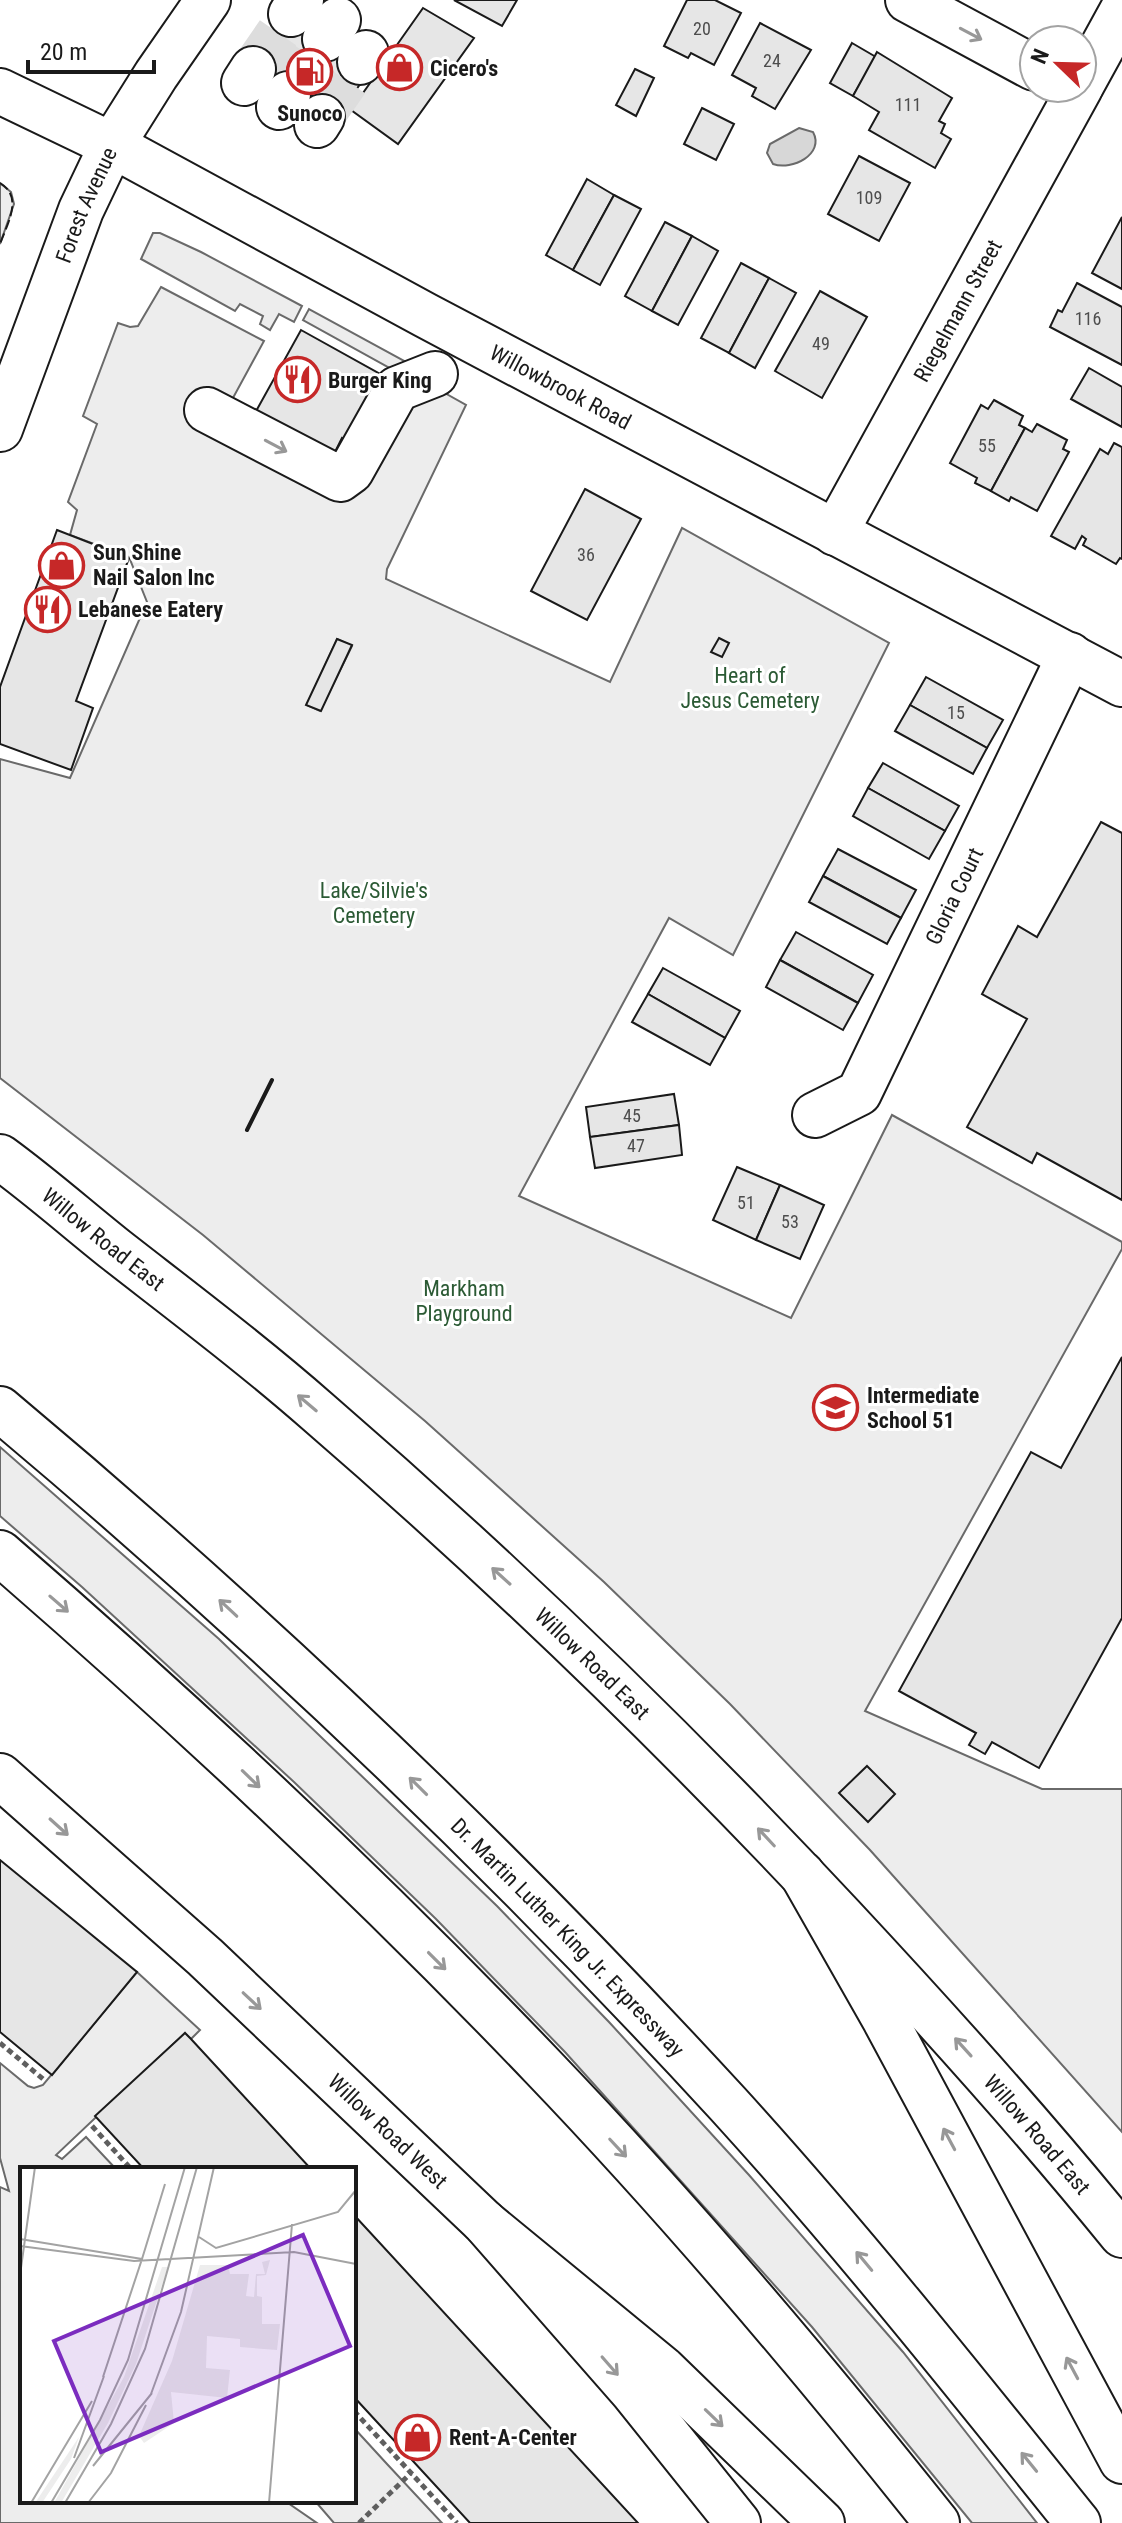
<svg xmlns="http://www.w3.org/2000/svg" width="1122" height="2523" font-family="'Roboto Condensed',sans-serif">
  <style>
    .built { fill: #ededed; stroke: #6a6a6a; stroke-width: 2; fill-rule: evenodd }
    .water { fill: #d7d7d7; stroke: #6a6a6a; stroke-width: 2 }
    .building { fill: #e6e6e6; stroke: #1a1a1a; stroke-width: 2 }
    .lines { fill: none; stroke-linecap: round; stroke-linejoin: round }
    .minor-tunnel { stroke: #ddd; stroke-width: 44; stroke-dasharray: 44 22; stroke-linecap: butt }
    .minor-casing { stroke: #1a1a1a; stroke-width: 48 }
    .major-casing { stroke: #1a1a1a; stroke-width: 48 }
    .highway-casing { stroke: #1a1a1a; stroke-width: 48 }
    .path { stroke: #5f5f5f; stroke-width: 5; stroke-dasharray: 6 4; stroke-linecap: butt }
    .minor { stroke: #fff; stroke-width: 44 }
    .major { stroke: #fff; stroke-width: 44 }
    .highway { stroke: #fff; stroke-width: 44 }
    .fence { stroke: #1a1a1a; stroke-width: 2; stroke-dasharray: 10 4; stroke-linecap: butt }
    .wall { stroke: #1a1a1a; stroke-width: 4 }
    .oneway { stroke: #989898 }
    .labels { text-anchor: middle; stroke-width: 6; stroke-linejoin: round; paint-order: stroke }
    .number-label { font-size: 18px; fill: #4d4d4d }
    .poi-label { font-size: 22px; font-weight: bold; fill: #1a1a1a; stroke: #fff; text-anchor: start }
    .street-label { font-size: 22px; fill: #1a1a1a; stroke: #fff }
    .park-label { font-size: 22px; fill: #2b5a34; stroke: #fff }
    .inset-road { fill: none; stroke: #a3a3a3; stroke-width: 2 }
    .view { fill: #7b2cbf; fill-opacity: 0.15; stroke: #7b2cbf; stroke-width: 4 }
    .inset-edge { fill: none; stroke: #1a1a1a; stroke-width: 4 }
  </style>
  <rect width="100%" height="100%" fill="#fff"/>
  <g class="built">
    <polygon points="0,183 11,192 14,204 0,244"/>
    <polygon points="153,233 160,233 201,252 302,306 294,322 279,314 270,330 260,324 263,316 240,304 235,311 141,259"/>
    <path d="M161,287L264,341L228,407L330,461L342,438L352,443L393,370L303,320L309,309L443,382V392L466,405L387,569L386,579L610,682L682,528L889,643L733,955L669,918L519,1196L791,1318L892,1115L1122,1242V1249L865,1711L1042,1789H1122V2132L870,1850L730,1704L604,1582L425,1421L203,1235L0,1078V759L70,778L147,602L129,557L70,535L77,510L68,502L97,424L83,416L118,323L130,327L138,326ZM337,639L352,646L320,711L307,705Z"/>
    <polygon points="0,1447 219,1639 497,1906 609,2022 749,2175 903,2352 1037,2523 972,2523 812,2327 565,2052 436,1919 294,1782 82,1587 0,1516"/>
    <polygon points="137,1972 200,2030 191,2039 185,2033 56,2155 62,2159 86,2137 116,2169 22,2169 22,2501 285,2501 317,2523 0,2523 0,2187 9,2191 0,2158 0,2063 28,2086 34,2088 43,2085"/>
    <polygon points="354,2428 387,2464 442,2523 334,2523 315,2501 354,2501"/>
  </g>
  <path class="water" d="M799,128L813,132C825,154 792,171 773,164L767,153L770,144Z"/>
  <g class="building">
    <polygon points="454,0 517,0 502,26"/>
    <polygon points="687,0 715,0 741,13 714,65 691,53 688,58 664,46"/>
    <polygon points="423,8 474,38 398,144 351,110"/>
    <polygon points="288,12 370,70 332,124 249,66"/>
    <polygon points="760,23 811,50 775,109 752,96 756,88 732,75"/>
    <polygon points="852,43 876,57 853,96 830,83"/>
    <polygon points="877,52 952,98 939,121 945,124 941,133 951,139 935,168 869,130 879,112 853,96"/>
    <polygon points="635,69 654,78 636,116 616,105"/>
    <polygon points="702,108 734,124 716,160 684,144"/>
    <polygon points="859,156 910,183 879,241 828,214"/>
    <polygon points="587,179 614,195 573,270 546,255"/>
    <polygon points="614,195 641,209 600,285 573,270"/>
    <polygon points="1122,217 1122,289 1092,273"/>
    <polygon points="665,222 692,236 652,311 625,296"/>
    <polygon points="692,236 718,251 678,325 652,311"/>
    <polygon points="741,263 769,278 729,353 701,338"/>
    <polygon points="769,278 796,293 755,368 729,353"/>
    <polygon points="1077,283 1122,307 1122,365 1050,327 1058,310 1062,312"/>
    <polygon points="820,291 867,317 822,398 775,371"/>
    <polygon points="301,330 389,379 352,444 342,438 333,456 255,413"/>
    <polygon points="1089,368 1122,387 1122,427 1071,399"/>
    <polygon points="994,400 1023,416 1019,425 1025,428 991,491 975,483 977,478 950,463 981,405 988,409"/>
    <polygon points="1037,424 1067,440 1063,449 1069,452 1037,511 1011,497 1009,501 991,491 1025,428 1032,432"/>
    <polygon points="1114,443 1122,447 1122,559 1120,558 1116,564 1083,545 1086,539 1082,536 1075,549 1051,536 1100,449 1108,454"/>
    <polygon points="585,489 641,519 587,620 531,591"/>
    <polygon points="57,530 129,558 76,701 93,708 71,770 0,744 0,687"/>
    <polygon points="719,638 729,643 722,657 711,652"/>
    <polygon points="337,639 352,645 321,711 306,705"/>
    <polygon points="926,677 1003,720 987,748 910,705"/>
    <polygon points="910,705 987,748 973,774 895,731"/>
    <polygon points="883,763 959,806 945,831 868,788"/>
    <polygon points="868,788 945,831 929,859 853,816"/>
    <polygon points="1101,822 1122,833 1122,1200 1037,1153 1032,1163 967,1127 1027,1019 982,994 1018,926 1037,937"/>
    <polygon points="838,849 916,890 901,918 823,876"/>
    <polygon points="823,876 901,918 887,944 809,902"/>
    <polygon points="796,932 873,975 858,1003 780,960"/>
    <polygon points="780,960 858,1003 843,1030 766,987"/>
    <polygon points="663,968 740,1011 725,1038 648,994"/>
    <polygon points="648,994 725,1038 710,1065 632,1022"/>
    <polygon points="674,1094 679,1125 590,1137 586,1107"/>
    <polygon points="679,1125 682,1155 595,1168 590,1137"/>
    <polygon points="737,1167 780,1185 756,1240 713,1220"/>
    <polygon points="780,1185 824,1205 800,1259 756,1240"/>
    <polygon points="1122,1357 1122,1618 1039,1768 992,1742 985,1754 969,1745 976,1733 899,1691 1031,1452 1061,1468"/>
    <polygon points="867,1766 895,1794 868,1822 839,1793"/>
    <polygon points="0,1860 137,1972 52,2075 0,2032"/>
    <polygon points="185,2033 191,2039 311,2169 144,2169 95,2116"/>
    <polygon points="354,2215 638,2523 470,2523 354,2397"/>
  </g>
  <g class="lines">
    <g class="minor-tunnel">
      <polyline points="253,69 291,14"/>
      <polyline points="288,94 325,39"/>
      <polyline points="322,117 360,62"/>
    </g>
    <defs>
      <g id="minor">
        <polyline points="908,0 1034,68"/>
        <polyline points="291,14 301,0"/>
        <polyline points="325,39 338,20"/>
        <polyline points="360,62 366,53"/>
        <polyline points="244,83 253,69"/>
        <polyline points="1082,84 1122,11"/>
        <path id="s1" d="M0,91L112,145L425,315L1122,684"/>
        <polyline points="279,107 288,94"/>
        <polyline points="317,125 322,117"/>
        <polyline points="207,410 340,479 351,471 397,389 435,374"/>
        <path id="s2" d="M835,533L1080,88"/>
        <path id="s3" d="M815,1115L859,1093L1070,655"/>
        <path id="s4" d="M0,1776L205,1957L484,2222L633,2392L738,2523"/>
      </g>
      <g id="major">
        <path id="s5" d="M0,429L81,210L112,145L156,75L208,0"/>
        <path id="s6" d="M0,1157C40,1186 77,1219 116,1250C184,1303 253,1355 318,1412C502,1571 676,1739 842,1917C939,2021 1033,2125 1122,2235"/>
      </g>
      <g id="highway">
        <path id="s7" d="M0,1409C257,1624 501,1857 728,2104C850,2238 964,2381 1078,2523"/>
        <path d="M0,1553C188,1716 370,1886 542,2066C681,2211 812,2366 937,2523"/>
        <polyline points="802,1874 885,2020 1122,2461"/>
        <polyline points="484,2222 663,2369 822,2523"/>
      </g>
    </defs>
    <use href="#minor" class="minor-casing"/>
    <use href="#major" class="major-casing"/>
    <use href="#highway" class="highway-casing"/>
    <g class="path">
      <polyline points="0,2043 43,2079"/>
      <polyline points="92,2126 131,2169"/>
      <polyline points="354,2411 457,2523"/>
      <polyline points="359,2523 411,2473"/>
    </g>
    <use href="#minor" class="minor"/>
    <use href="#major" class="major"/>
    <use href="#highway" class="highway"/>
    <path class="fence" d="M0,183C24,197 7,224 0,244"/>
    <polyline class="wall" points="247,1130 272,1080"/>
  </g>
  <defs><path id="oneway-shaft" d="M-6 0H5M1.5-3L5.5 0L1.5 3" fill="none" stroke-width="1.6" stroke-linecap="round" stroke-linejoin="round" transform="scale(2)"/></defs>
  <g class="oneway">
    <use href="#oneway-shaft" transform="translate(971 34) rotate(28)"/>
    <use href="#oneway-shaft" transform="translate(276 446) rotate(28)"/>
    <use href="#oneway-shaft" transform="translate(307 1403) rotate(-140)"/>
    <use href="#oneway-shaft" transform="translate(501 1576) rotate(-138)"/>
    <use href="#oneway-shaft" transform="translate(59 1604) rotate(41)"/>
    <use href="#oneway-shaft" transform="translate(228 1608) rotate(-137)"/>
    <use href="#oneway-shaft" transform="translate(251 1779) rotate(44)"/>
    <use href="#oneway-shaft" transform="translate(418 1786) rotate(-135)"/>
    <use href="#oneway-shaft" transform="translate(59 1827) rotate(42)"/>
    <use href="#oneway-shaft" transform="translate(766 1837) rotate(-133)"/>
    <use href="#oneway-shaft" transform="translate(437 1961) rotate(45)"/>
    <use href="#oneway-shaft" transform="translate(252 2001) rotate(43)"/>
    <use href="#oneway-shaft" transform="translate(963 2047) rotate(-132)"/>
    <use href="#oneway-shaft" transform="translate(949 2139) rotate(-118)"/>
    <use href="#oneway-shaft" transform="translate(618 2148) rotate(47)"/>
    <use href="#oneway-shaft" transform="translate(864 2261) rotate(-130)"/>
    <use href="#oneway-shaft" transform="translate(610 2366) rotate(49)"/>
    <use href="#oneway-shaft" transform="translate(1072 2368) rotate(-118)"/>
    <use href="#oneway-shaft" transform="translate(714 2418) rotate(44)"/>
    <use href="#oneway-shaft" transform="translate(1029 2462) rotate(-129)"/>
  </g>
  <defs>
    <symbol id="shop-ring" viewBox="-11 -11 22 22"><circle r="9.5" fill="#fff" stroke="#c62828" stroke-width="1.5"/><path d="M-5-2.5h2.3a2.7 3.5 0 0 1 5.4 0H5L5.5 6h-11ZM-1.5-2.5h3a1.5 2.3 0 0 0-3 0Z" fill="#c62828"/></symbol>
    <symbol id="fuel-ring" viewBox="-11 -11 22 22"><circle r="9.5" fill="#fff" stroke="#c62828" stroke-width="1.5"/><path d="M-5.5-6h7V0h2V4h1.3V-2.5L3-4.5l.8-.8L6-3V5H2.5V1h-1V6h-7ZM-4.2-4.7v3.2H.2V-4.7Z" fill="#c62828"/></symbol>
    <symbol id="restaurant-ring" viewBox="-11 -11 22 22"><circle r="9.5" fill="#fff" stroke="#c62828" stroke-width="1.5"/><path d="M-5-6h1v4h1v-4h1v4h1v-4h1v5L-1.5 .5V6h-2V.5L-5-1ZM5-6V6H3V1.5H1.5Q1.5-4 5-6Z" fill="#c62828"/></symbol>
    <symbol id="school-ring" viewBox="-11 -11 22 22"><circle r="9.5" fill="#fff" stroke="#c62828" stroke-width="1.5"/><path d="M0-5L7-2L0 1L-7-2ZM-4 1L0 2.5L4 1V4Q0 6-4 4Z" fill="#c62828"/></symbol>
  </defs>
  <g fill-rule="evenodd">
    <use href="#shop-ring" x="374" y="42" width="51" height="51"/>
    <use href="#fuel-ring" x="284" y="46" width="51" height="51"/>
    <use href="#restaurant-ring" x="272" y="354" width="51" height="51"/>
    <use href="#shop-ring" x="36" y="540" width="51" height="51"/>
    <use href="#restaurant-ring" x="22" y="584" width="51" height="51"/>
    <use href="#school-ring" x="810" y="1382" width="51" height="51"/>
    <use href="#shop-ring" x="392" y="2412" width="51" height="51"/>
  </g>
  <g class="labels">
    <g class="number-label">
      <text x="702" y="35">20</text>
      <text x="772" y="67">24</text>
      <text x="908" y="111">111</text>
      <text x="869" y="204">109</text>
      <text x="1088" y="325">116</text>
      <text x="821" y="350">49</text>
      <text x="987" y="452">55</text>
      <text x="586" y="561">36</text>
      <text x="956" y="719">15</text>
      <text x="632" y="1122">45</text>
      <text x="636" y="1152">47</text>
      <text x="746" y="1209">51</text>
      <text x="790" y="1228">53</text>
    </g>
    <g class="poi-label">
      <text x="430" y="76">Cicero's</text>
      <text x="310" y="121" text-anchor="middle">Sunoco</text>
      <text x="328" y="388">Burger King</text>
      <text x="93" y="560">Sun Shine<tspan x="93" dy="25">Nail Salon Inc</tspan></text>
      <text x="78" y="617">Lebanese Eatery</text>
      <text x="867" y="1403">Intermediate<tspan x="867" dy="25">School 51</tspan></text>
      <text x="449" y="2445">Rent-A-Center</text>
    </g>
    <g class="street-label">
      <text dy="8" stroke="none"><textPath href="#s5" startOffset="240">Forest Avenue</textPath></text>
      <text dy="8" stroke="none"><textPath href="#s2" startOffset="254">Riegelmann Street</textPath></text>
      <text dy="8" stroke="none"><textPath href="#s1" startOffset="634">Willowbrook Road</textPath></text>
      <text dy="8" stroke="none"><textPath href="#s3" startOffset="268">Gloria Court</textPath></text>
      <text dy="8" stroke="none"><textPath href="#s6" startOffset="132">Willow Road East</textPath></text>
      <text dy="8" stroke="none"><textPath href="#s6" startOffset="780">Willow Road East</textPath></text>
      <text dy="8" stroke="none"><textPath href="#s7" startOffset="776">Dr. Martin Luther King Jr. Expressway</textPath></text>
      <text dy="8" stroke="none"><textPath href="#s4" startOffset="526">Willow Road West</textPath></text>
      <text dy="8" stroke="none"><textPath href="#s6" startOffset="1428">Willow Road East</textPath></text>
    </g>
    <g class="park-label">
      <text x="750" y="683">Heart of<tspan x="750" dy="25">Jesus Cemetery</tspan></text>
      <text x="374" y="898">Lake/Silvie's<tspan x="374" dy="25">Cemetery</tspan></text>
      <text x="464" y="1296">Markham<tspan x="464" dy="25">Playground</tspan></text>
    </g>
  </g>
  <g transform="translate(20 2167)">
    <rect width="336" height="336" fill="#fff"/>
    <path d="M250,93L246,108L237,109V129L242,130V157H260L257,183L220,180V172L187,169L186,201L210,203L207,231L151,225L154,256L124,276L119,269L152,194L180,98H208L210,107H229L226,129L234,130L236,107H245L242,95ZM142,100H148L116,197L88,256L41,336H34L104,210ZM59,270L51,292L22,336H15Z" fill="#ededed"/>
    <path class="inset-road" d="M179,70L196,81L318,45L336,23M0,72L122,92M0,79L114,94L274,85L336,97M122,92L145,17M0,108L15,0M83,210L122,92M131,227L161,145L194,0M54,291L84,209M73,299L132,226M11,336L72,234M31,336L80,253L108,193L165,0M45,336L91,257L125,182L177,0M68,336L91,306L126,238M249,336L272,57"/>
    <path class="view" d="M283,68L330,179L81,285L34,174Z"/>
    <rect width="336" height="336" class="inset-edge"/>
  </g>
  <g transform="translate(1058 64) rotate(293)"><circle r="38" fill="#ffffff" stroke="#a3a3a3" stroke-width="2"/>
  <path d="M0-6L14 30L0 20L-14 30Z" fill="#c62828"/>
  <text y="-12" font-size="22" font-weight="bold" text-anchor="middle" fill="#1a1a1a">N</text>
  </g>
  <path d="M28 60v12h126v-12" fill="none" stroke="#1a1a1a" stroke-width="4"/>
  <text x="40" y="60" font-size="24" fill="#1a1a1a" stroke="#ffffff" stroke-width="6" paint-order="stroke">20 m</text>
</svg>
